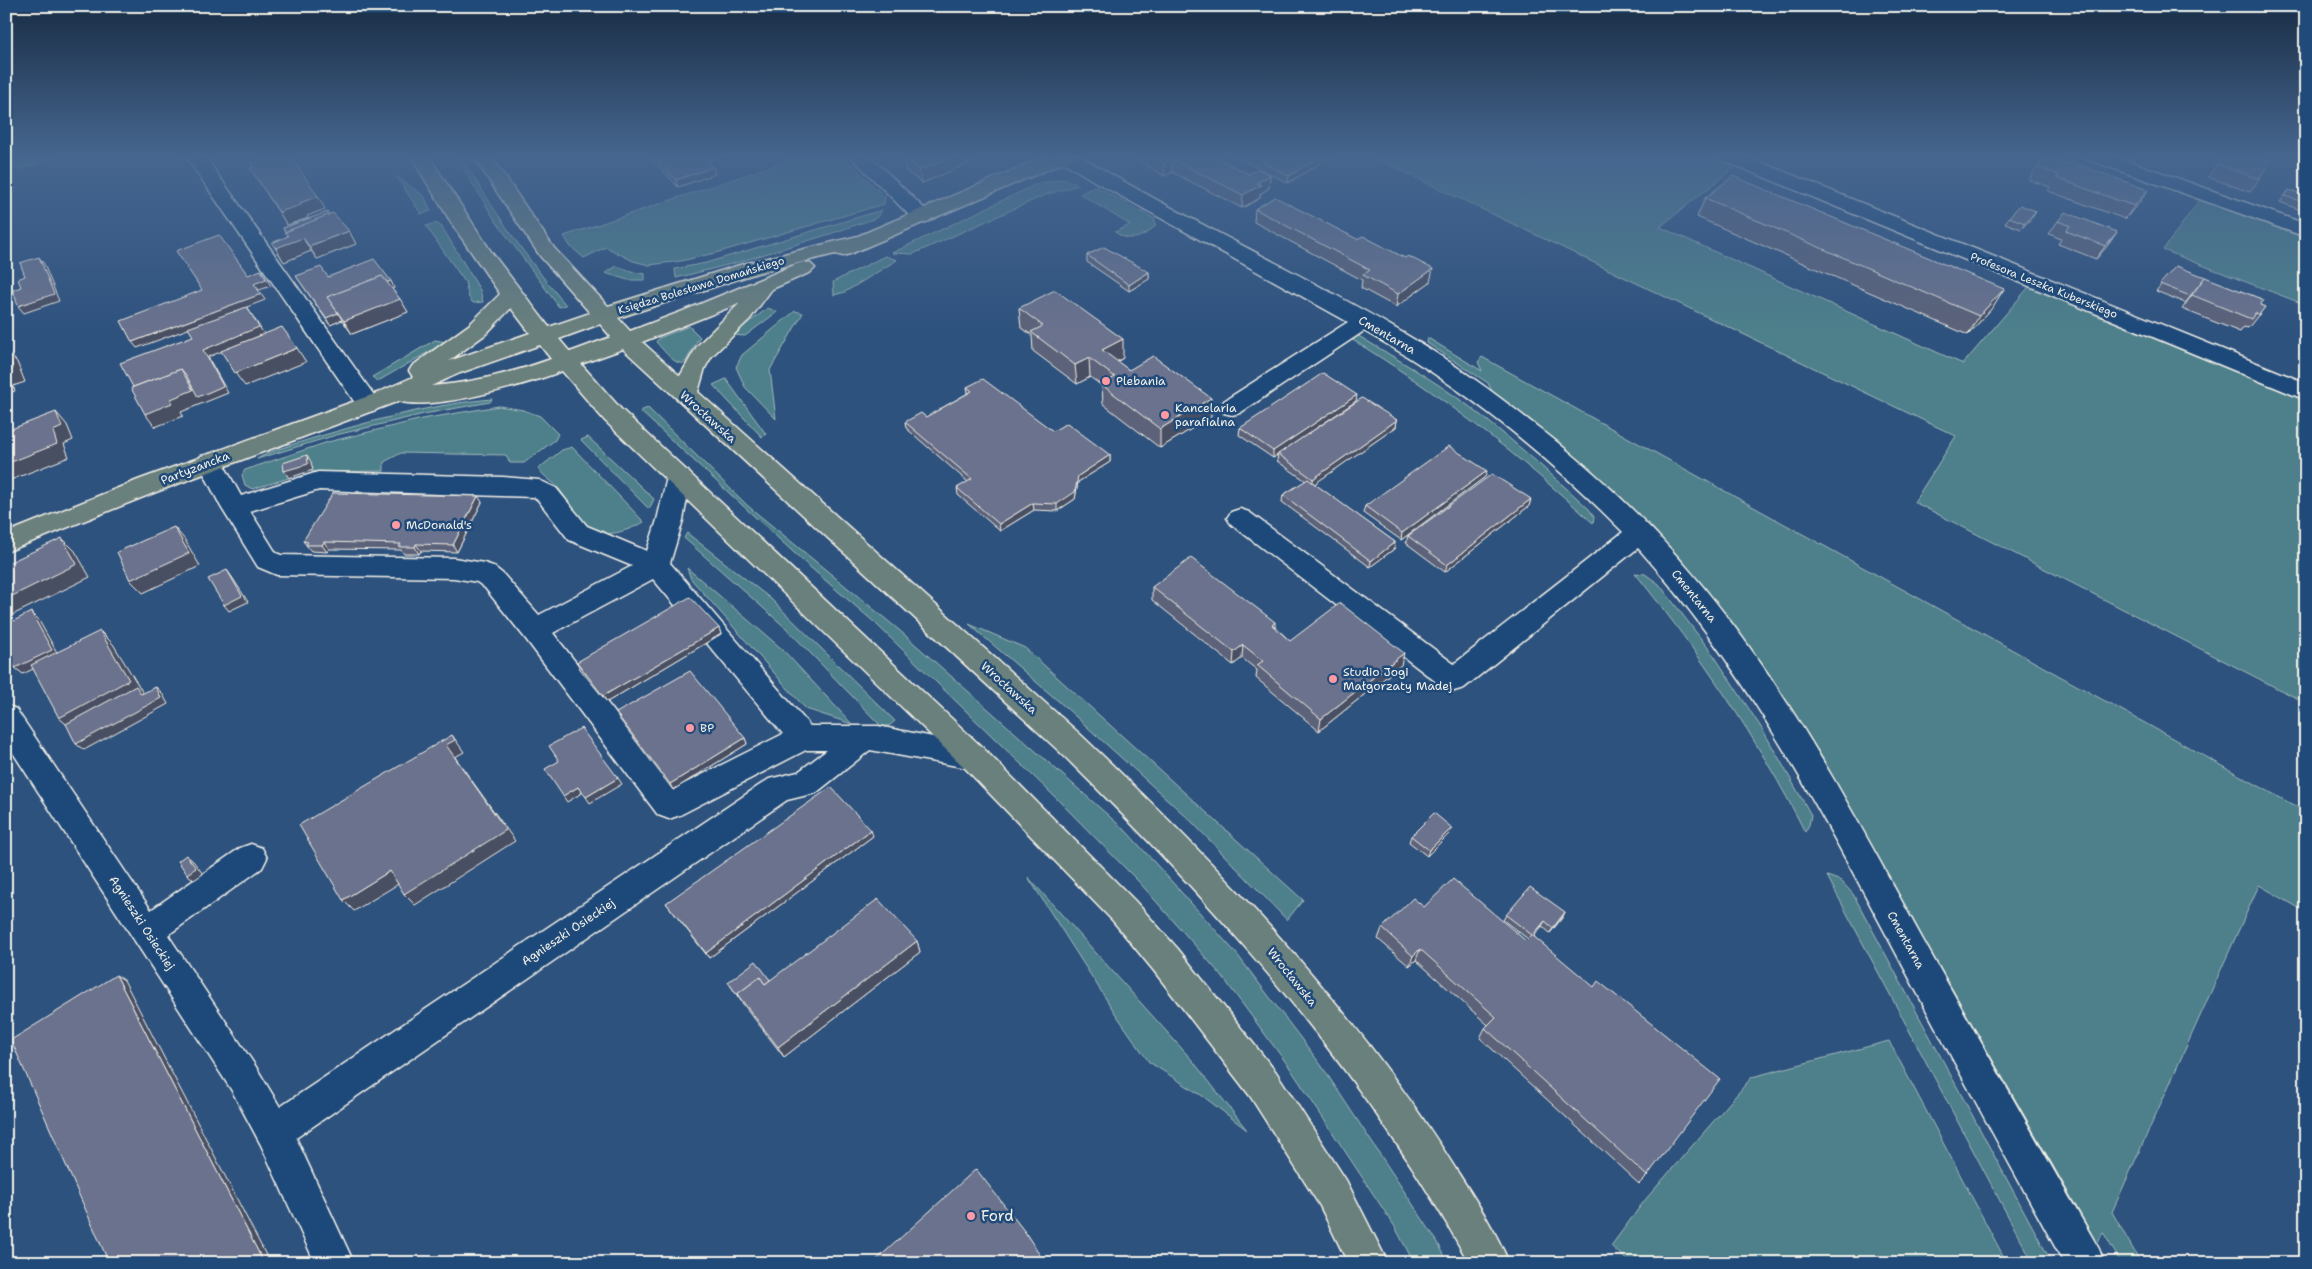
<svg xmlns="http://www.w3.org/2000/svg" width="2312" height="1269" font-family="'Shantell Sans',sans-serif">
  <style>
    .green { fill: #4e808b; stroke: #a1b8ba }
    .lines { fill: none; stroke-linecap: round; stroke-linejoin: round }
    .minor-casing { stroke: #f4f1e8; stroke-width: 3 }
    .major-casing { stroke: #f4f1e8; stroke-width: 3 }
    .minor { fill: #1f4a7a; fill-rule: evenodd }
    .major { fill: #6a807d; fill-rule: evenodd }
    .wall { fill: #5b6279; stroke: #f4f1e8 }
    .shaded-wall { fill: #4a5063; stroke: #f4f1e8 }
    .building { fill: #6a728d; stroke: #f4f1e8 }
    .poi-dot { fill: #ff9aa2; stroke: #1f4a7a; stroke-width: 2 }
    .labels { text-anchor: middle; stroke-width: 5; stroke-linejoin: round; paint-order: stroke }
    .far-street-label { font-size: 11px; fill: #f4f1e8; stroke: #1f4a7a }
    .street-label { font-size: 12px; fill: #f4f1e8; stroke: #1f4a7a }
    .poi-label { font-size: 12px; fill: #f4f1e8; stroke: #1f4a7a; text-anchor: start }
    .near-poi-label { font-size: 15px; fill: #f4f1e8; stroke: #1f4a7a; text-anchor: start }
  </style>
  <rect width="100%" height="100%" fill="#2e527e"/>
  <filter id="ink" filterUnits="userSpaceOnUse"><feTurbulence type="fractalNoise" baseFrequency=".02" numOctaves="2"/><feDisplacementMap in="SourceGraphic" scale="10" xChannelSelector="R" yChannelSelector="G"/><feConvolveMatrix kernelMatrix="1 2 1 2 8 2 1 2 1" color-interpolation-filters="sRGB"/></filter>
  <g filter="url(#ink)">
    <g class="green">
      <polygon points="6,155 59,155 25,168 6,171"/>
      <path d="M455,155H460C492,207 526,259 566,305L559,307L495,220Z"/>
      <polygon points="805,155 842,155 885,197 884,204 719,252 681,261 649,265 633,261 606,247 584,258 570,246 564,236"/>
      <polygon points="1377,155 1727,155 1742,161 1660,227 1963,364 2034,281 2306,392 2306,703 1914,502 1956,436 1373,157"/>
      <polygon points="397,177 424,196 431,211 421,214"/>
      <polygon points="1065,179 1079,185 1045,195 913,254 892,253 1039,183"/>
      <path d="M1095,186L1155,219V226C1144,238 1129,243 1115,232L1130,225L1080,194Z"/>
      <polygon points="2204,194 2306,231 2306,305 2163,250"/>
      <polygon points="882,210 876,218 830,234 739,262 676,278 675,269 706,263"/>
      <polygon points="436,223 442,227 480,290 483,302 473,303 469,298 465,282 426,226"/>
      <polygon points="885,256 897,260 845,292 834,295 833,282"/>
      <polygon points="617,266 634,272 645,274 645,280 628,280 605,273"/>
      <polygon points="768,308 777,312 745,336 732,335"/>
      <polygon points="795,311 803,313 770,370 776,419 745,387 736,367 742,355"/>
      <path d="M689,326L700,337C695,343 688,359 685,362C677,369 661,347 656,342L659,338Z"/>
      <path d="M1357,335C1395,358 1434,380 1470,407C1512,439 1551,474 1589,509L1594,517L1593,523C1517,454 1438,392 1351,339Z"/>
      <polygon points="1428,338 1482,371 1478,362 1482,357 2306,812 2306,912 2259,885 2112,1212 2141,1263 2121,1263 2103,1232 2089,1263 1703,606 1501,409 1488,383 1427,343"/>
      <polygon points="435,340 446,342 378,381 372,377"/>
      <polygon points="726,379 766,434 762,437 713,385"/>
      <path d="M492,399L490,402L424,414L336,435L257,459C274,449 295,444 314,438C371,421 433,404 492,399Z"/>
      <polygon points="499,406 523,410 540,416 558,434 555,440 524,463 510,463 506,455 401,453 384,462 384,471 312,472 311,462 289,478 252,489 245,485 242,475 245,470 328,442 422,419"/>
      <polygon points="648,408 748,506 899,630 1127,832 1236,953 1321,1065 1437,1241 1448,1263 1414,1263 1395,1227 1290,1068 1221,975 1139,882 1055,797 874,622 804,562 640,411"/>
      <polygon points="588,437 654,499 649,509 581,440"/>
      <path d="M572,447L644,522C630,530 604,540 589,528C578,518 569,502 560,490C554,482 544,477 538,469L562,450Z"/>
      <polygon points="687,533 771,599 895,721 889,726 881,726 787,629 684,538"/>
      <polygon points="687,568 782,649 852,724 806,709 691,579"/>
      <path d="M1635,573L1645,574L1659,584L1715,657L1764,732L1811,815L1809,825L1805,832C1758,739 1700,654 1635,573Z"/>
      <polygon points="969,624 1025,648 1303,900 1287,920 1189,819 1064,706"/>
      <polygon points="1827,876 1841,881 1853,894 2052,1263 2033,1263"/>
      <polygon points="1028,877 1192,1060 1247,1130 1204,1097 1149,1062 1115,1013"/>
      <polygon points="1889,1041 2007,1263 1630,1263 1611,1246 1645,1200 1752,1077"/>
    </g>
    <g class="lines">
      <defs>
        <g id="minor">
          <polygon points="185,155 204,155 376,398 380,404 376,410 368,412 360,410"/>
          <polygon points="849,155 869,155 929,213 932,217 929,221 922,223 915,221"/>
          <path d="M1056,155H1078C1186,220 1302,273 1410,337C1452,362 1492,391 1530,421C1604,477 1671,543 1727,617C1805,719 1865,835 1927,947C1984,1048 2041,1149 2099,1249L2104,1263H2064C2007,1160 1951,1057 1896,953C1821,812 1746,668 1638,548L1464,688L1454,691L1444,688L1231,524L1227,518L1231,512L1240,509L1249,512L1454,664L1623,532C1546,454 1460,384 1364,331L1240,413L1232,415L1224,413L1220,407L1224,401L1348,322L1094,181L1058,159Z"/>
          <polygon points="1717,155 1743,155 2306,383 2306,400 1720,159"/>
          <polygon points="2084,155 2112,155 2306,224 2306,237 2087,159"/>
          <path d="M210,454L219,456L241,496L318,472L503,477L539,480L556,488L587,526L647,551L657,520L667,477L670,471L679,468L688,471L691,477L683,520L670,563L810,726H878L973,745L983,748L988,757L983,766L973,769L870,750L816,793L787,800L296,1138L354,1263H315L261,1145L232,1091L6,742V705L16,709L151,910L240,848L251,844L262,848L267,858L262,868L168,935L256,1067L280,1107L769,779L798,772L827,750H806L680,815L669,819L658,815L525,638L485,588L477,582L454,578L277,575L258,567L221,507L198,462L201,456ZM319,490L534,497L538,500L569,540L632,566L539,615L503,574L493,566L484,563L454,558L281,555L276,553L250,511ZM653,579L783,734L674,789L553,633Z"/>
        </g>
        <path id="major" d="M410,155H428L492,253L549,327L590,313L540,256L472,155H490L554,248L608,306L743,264L858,236L1049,155H1074L1072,159L850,254L843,256L835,254L757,273L618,318L630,331L683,311L797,264L804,262L811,264L815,268L811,272L772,289L750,319L712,356L705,368L698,392L1081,735C1214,861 1343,995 1443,1149C1466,1186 1492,1222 1509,1263H1469C1364,1070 1216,905 1061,753L623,349L581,364L621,409L983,748L1135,901L1178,949L1276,1072L1346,1180L1388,1263H1348L1320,1206L1250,1096L1154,971L1113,921L963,766L605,421L562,371C529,384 430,412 399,401L156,492L6,552V533L138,480L377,393L413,377L409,371L412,366L470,324L500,294L452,224ZM740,303L697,346L680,376L642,342ZM511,308L530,333L449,361L486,334ZM600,324L611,337L570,352L559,339ZM540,345L551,359C512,373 472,383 431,386L460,373Z"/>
      </defs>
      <use href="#minor" class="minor-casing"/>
      <use href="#major" class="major-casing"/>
      <use href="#minor" class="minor"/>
      <use href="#major" class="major"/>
    </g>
    <g class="wall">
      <polygon points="648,155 725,155 707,161 715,174 678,187"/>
      <polygon points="911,155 968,155 969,163 922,183 906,171 904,158"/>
      <polygon points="1137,155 1211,155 1249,174 1270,175 1269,188 1260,194 1260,198 1242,208 1172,172 1164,176 1137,159"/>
      <polygon points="1232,155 1333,155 1288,183"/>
      <polygon points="2223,155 2259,179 2250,192 2208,177"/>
      <polygon points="2037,167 2139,203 2125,219 2048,191 2050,187 2029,180"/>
      <polygon points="250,168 325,209 307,216 308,218 287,225"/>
      <polygon points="2289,190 2306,196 2306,212 2280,202"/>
      <polygon points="1705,198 2004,289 1992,308 1968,335 1697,217"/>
      <polygon points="1255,209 1430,282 1396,307 1361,288 1362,280 1254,222"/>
      <polygon points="2036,211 2032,218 2021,229 2005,223 2009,217"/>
      <polygon points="329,215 349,231 356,244 317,259 311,251 284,262 272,243 288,237 283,228"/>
      <polygon points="2058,221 2117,232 2108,245 2096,259 2058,244 2061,239 2049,234"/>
      <polygon points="1087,255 1149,272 1149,279 1129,291 1087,262"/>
      <polygon points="2176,266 2264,300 2260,305 2265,307 2248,328 2244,327 2240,332 2182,309 2195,291 2185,303 2156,291"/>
      <polygon points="296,276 328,277 391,281 394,288 392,289 400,299 408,312 352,334 342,320 330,325"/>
      <polygon points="1019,308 1123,358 1117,362 1129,370 1211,417 1160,448 1103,404 1102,386 1090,377 1077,384 1033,351 1032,335 1021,328"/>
      <polygon points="967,387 1053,431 1110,455 1110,462 1078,482 1075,499 1057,511 1034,510 1000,531 958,495 957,488 968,482 906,428 905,422 926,417 968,393"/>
      <polygon points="1356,401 1397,420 1396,427 1314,484 1395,542 1394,549 1370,567 1282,502 1283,495 1306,481 1277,461 1278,454 1299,440 1273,458 1239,435 1240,428"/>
      <polygon points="1485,477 1401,540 1363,513 1365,506"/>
      <polygon points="1531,499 1529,506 1445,572 1406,543 1408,536"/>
      <polygon points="482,502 457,552 421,551 419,554 404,554 401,550 329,549 327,552 311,551 303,541"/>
      <polygon points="1152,587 1275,622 1275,627 1290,641 1401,665 1319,731 1256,678 1257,670 1242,658 1233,665 1152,600"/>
      <polygon points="719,628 721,634 607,702 580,669 577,662"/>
      <polygon points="616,713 745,738 747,744 673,790 620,720"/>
      <polygon points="1452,828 1450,833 1427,856 1409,842 1411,836"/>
      <polygon points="873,836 709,958 666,903"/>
      <polygon points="1424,907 1526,941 1528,939 1503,920 1506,915 1565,912 1562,918 1550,933 1542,926 1534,936 1647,1176 1639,1184 1480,1038 1485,1028 1488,1025 1416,960 1409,966 1378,939 1382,928"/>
      <polygon points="917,941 920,952 784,1057 743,1004 728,982 770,980"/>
    </g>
    <g class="shaded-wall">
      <polygon points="702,155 725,155 704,162"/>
      <polygon points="956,155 968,155 969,163 922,183 920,170"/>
      <polygon points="1267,155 1286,155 1263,163 1264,157"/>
      <polygon points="1323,155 1333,155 1288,183 1289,176"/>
      <polygon points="1172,159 1172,172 1164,176 1164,163"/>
      <polygon points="713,167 715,174 678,187 676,180"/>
      <polygon points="1270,175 1269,188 1260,194 1260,198 1242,208 1243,195 1257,183"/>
      <polygon points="2148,190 2139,203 2125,219 2134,206"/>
      <polygon points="318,196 325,209 307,216 308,218 287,225 279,212 300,203"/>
      <polygon points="2036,211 2032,218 2021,229 2025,223"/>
      <polygon points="334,220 304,240 311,251 284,262 276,248"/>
      <polygon points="349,231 356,244 317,259 309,246"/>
      <polygon points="2117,232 2108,245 2096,259 2105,246"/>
      <polygon points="39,257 44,264 59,301 24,313 18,306"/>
      <polygon points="1433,269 1430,282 1396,307 1398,294"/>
      <polygon points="261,270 271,286 259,290 254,284"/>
      <polygon points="1149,272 1149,279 1129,291 1129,285"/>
      <polygon points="391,281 394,288 337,310 332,304"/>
      <polygon points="2004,289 1992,308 1968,335 1979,316"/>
      <polygon points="261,294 265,300 247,307 264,334 208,357 228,393 181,412 183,416 155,427 145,414 171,399 181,369 203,350 247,307 137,348 132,342"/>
      <polygon points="400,299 408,312 352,334 344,321"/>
      <polygon points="338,313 342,320 330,325 326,318"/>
      <polygon points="1123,339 1123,358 1104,369 1102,350"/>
      <polygon points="297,348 306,362 245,386 235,373"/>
      <polygon points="6,350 17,362 25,382 13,386 15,391 6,394"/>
      <polygon points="1089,358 1090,377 1077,384 1075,365"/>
      <polygon points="1357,395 1356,401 1273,458 1273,451"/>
      <polygon points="1211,398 1211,417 1160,448 1160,429"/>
      <polygon points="56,412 67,425 73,440 64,444 69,457 8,481 6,479 6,464 53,431"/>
      <polygon points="1397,420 1396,427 1313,485 1313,479"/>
      <polygon points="307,455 311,462 313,470 289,478 284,471"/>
      <polygon points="1110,455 1110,462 1078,482 1075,499 1057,511 1057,504 1078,476"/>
      <polygon points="1487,471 1485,477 1401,540 1402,533"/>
      <polygon points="478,496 482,502 457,552 453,545"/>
      <polygon points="1531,499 1529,506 1445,572 1447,565"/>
      <polygon points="1033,503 1034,510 1000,531 999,524"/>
      <polygon points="174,527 185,540 200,566 143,593 130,580"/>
      <polygon points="62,538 75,551 90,577 6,618 6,599"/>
      <polygon points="324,542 329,549 327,552 322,545"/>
      <polygon points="1395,542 1394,549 1370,567 1371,561"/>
      <polygon points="416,544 421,551 419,554 415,547"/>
      <polygon points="227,570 232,577 248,602 229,611 224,605"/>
      <polygon points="31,612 38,619 59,656 23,674 15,668"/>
      <polygon points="719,628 721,634 607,702 603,696"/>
      <polygon points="100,631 113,644 148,701 73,730 59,718"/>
      <polygon points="1243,645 1242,658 1233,665 1234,652"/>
      <polygon points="1404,653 1401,665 1319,731 1321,719"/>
      <polygon points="156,687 162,693 168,704 84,750 76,744"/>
      <polygon points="452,735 464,752 455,757 515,841 415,905 404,894 446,745"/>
      <polygon points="745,738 747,744 673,790 670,784"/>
      <polygon points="618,778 622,784 590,803 586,797"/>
      <polygon points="578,787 582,793 567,802 563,796"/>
      <polygon points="1452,828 1450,833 1427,856 1429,850"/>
      <polygon points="871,830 873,836 709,958 706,953"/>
      <polygon points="186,855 193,861 203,874 194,880 187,874"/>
      <polygon points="390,871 400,883 354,911 343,900"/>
      <polygon points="1565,912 1562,918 1550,933 1553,928"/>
      <polygon points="1545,921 1542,926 1530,941 1532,936"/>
      <polygon points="917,941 920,952 784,1057 778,1047"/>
      <polygon points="1420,949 1416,960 1409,966 1413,956"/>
      <polygon points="116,975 124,980 270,1263 264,1263"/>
    </g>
    <g class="building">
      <polygon points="278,155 286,155 287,156 290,155 318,196 300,203 301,205 279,212 250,168 253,167 251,164"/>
      <polygon points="652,155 703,155 702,155 713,167 676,180"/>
      <polygon points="911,155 956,155 920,170 904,158"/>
      <polygon points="1151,155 1211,155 1249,174 1258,169 1270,175 1257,183 1261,185 1243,195 1172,159 1164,163"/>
      <polygon points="1259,155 1267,155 1264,157"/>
      <polygon points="1277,155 1323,155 1289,176 1263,163"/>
      <polygon points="2223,155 2251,155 2270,161 2259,179 2217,164"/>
      <polygon points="2046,157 2068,165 2071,162 2148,190 2134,206 2056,178 2059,175 2037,167"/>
      <polygon points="1733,176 2004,289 1979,316 1705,198"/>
      <polygon points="2289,190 2306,196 2306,203 2285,196"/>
      <polygon points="1275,197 1357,239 1363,236 1405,258 1408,256 1433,269 1398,294 1363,275 1370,270 1255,209"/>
      <polygon points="2020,205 2036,211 2025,223 2009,217"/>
      <polygon points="327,212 329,215 285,232 283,228"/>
      <polygon points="2065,212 2117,232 2105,246 2066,231 2070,226 2058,221"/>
      <polygon points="333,213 349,231 309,246 303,238 276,248 272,243 288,236 285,232"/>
      <polygon points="219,235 248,275 261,270 266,279 254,284 261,294 132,342 121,321 202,290 176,251"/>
      <polygon points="1104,247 1149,272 1129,285 1087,255"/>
      <polygon points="39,257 54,294 18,306 13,290 21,287 18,279 25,276 20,263"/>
      <polygon points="374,259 391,281 387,282 382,276 327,297 338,313 326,318 296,276 321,267 328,277"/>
      <polygon points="2176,266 2205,277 2190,296 2160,284"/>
      <polygon points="382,276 400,299 344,321 327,297"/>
      <polygon points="2205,277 2264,300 2260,305 2265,307 2259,315 2255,313 2251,319 2192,295"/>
      <polygon points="1055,290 1123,339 1102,350 1129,370 1153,356 1211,398 1160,429 1102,385 1115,377 1089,358 1075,365 1031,332 1043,326 1019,308"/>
      <polygon points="247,307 259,327 203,350 223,386 198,397 186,375 181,369 133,387 120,363 193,336 188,328"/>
      <polygon points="282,327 297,348 235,373 221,351"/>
      <polygon points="6,351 13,369 6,371"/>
      <polygon points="181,369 193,390 171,399 172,403 145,414 131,388"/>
      <polygon points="1323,373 1357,395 1273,451 1240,428"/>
      <polygon points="983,379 1053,431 1067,423 1110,455 1078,476 1075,492 1057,504 1033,503 999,524 957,488 972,479 905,422 921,413 926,417 972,391 967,387"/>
      <polygon points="1362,398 1397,420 1313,479 1278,454"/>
      <polygon points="56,412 62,427 53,431 57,444 6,464 6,431"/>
      <polygon points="1449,446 1487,471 1402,533 1365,506"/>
      <polygon points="307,455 308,464 284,471 283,463"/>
      <polygon points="1492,474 1531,499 1447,565 1408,536"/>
      <polygon points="1308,479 1395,542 1371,561 1283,495"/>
      <polygon points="333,493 478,496 453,545 416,544 415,547 399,547 401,544 324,542 322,545 306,545 308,542 303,541"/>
      <polygon points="174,527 189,553 130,580 117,552"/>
      <polygon points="62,538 77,564 6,599 6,564"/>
      <polygon points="1191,558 1275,622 1272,625 1290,641 1340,603 1404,653 1321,719 1257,665 1263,661 1243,645 1234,652 1152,587"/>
      <polygon points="227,570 242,596 224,605 208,579"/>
      <polygon points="690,597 719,628 603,696 577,662"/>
      <polygon points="31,612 52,650 15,668 6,651 6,625"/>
      <polygon points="100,631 129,680 59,718 31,665"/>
      <polygon points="690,671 745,738 670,784 616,713"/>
      <polygon points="136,686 141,694 156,687 161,698 76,744 66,724"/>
      <polygon points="581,728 618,778 586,797 578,787 563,796 545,769 559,761 549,746"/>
      <polygon points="452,735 455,740 446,745 506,830 404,894 390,871 343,900 299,825"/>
      <polygon points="831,787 871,830 706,953 666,903"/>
      <polygon points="1434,813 1452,828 1429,850 1411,836"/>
      <polygon points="186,855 196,868 187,874 178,861"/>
      <polygon points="1453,879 1526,941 1532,935 1594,987 1598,981 1720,1079 1647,1176 1485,1028 1496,1017 1420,949 1413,956 1382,928 1413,898 1424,907"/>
      <polygon points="1530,887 1565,912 1553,928 1545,921 1533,935 1532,935 1506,915"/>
      <polygon points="878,899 917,941 778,1047 737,994 760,977 765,984"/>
      <polygon points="756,961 770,980 765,984 760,977 737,994 740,999 728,982"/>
      <polygon points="116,975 264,1263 109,1263 11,1040"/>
      <polygon points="976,1169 1025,1232 1045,1263 873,1263"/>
    </g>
  </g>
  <linearGradient id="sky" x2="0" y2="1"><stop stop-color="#192d45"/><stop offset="0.47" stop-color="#46668f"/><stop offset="1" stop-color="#46668f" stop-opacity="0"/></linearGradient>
  <rect width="2312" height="332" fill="url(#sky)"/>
  <g class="poi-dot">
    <circle cx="1106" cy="381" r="5"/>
    <circle cx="1165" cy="415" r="5"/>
    <circle cx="396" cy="525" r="5"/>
    <circle cx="1333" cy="679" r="5"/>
    <circle cx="690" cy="728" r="5"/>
    <circle cx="971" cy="1216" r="5"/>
  </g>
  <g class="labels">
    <g class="far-street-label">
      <text transform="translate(701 285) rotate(-17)" y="4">Księdza Bolesława Domańskiego</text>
      <text transform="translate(2044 285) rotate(22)" y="4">Profesora Leszka Kuberskiego</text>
    </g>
    <g class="street-label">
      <text transform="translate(1387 335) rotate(30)" y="4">Cmentarna</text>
      <text transform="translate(708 417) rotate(42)" y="4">Wrocławska</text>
      <text transform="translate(195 468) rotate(-21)" y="4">Partyzancka</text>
      <text transform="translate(1694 596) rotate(51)" y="4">Cmentarna</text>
      <text transform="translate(1009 688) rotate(42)" y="4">Wrocławska</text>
      <text transform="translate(142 923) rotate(57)" y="4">Agnieszki Osieckiej</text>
      <text transform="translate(568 932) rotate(-34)" y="4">Agnieszki Osieckiej</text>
      <text transform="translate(1906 940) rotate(61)" y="4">Cmentarna</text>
      <text transform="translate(1292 977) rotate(51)" y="4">Wrocławska</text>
    </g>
    <g class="poi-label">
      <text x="1116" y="385">Plebania</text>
      <text x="1175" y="412">Kancelaria<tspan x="1175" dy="14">parafialna</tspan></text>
      <text x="406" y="529">McDonald's</text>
      <text x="1343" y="676">Studio Jogi<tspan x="1343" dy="14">Małgorzaty Madej</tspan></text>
      <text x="700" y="732">BP</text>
    </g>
    <g class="near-poi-label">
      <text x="981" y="1221">Ford</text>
    </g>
  </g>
  <rect width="2312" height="1269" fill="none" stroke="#1f4a7a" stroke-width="25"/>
  <rect x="12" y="12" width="2287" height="1244" fill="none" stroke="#f4f1e8" stroke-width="2" filter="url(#ink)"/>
</svg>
